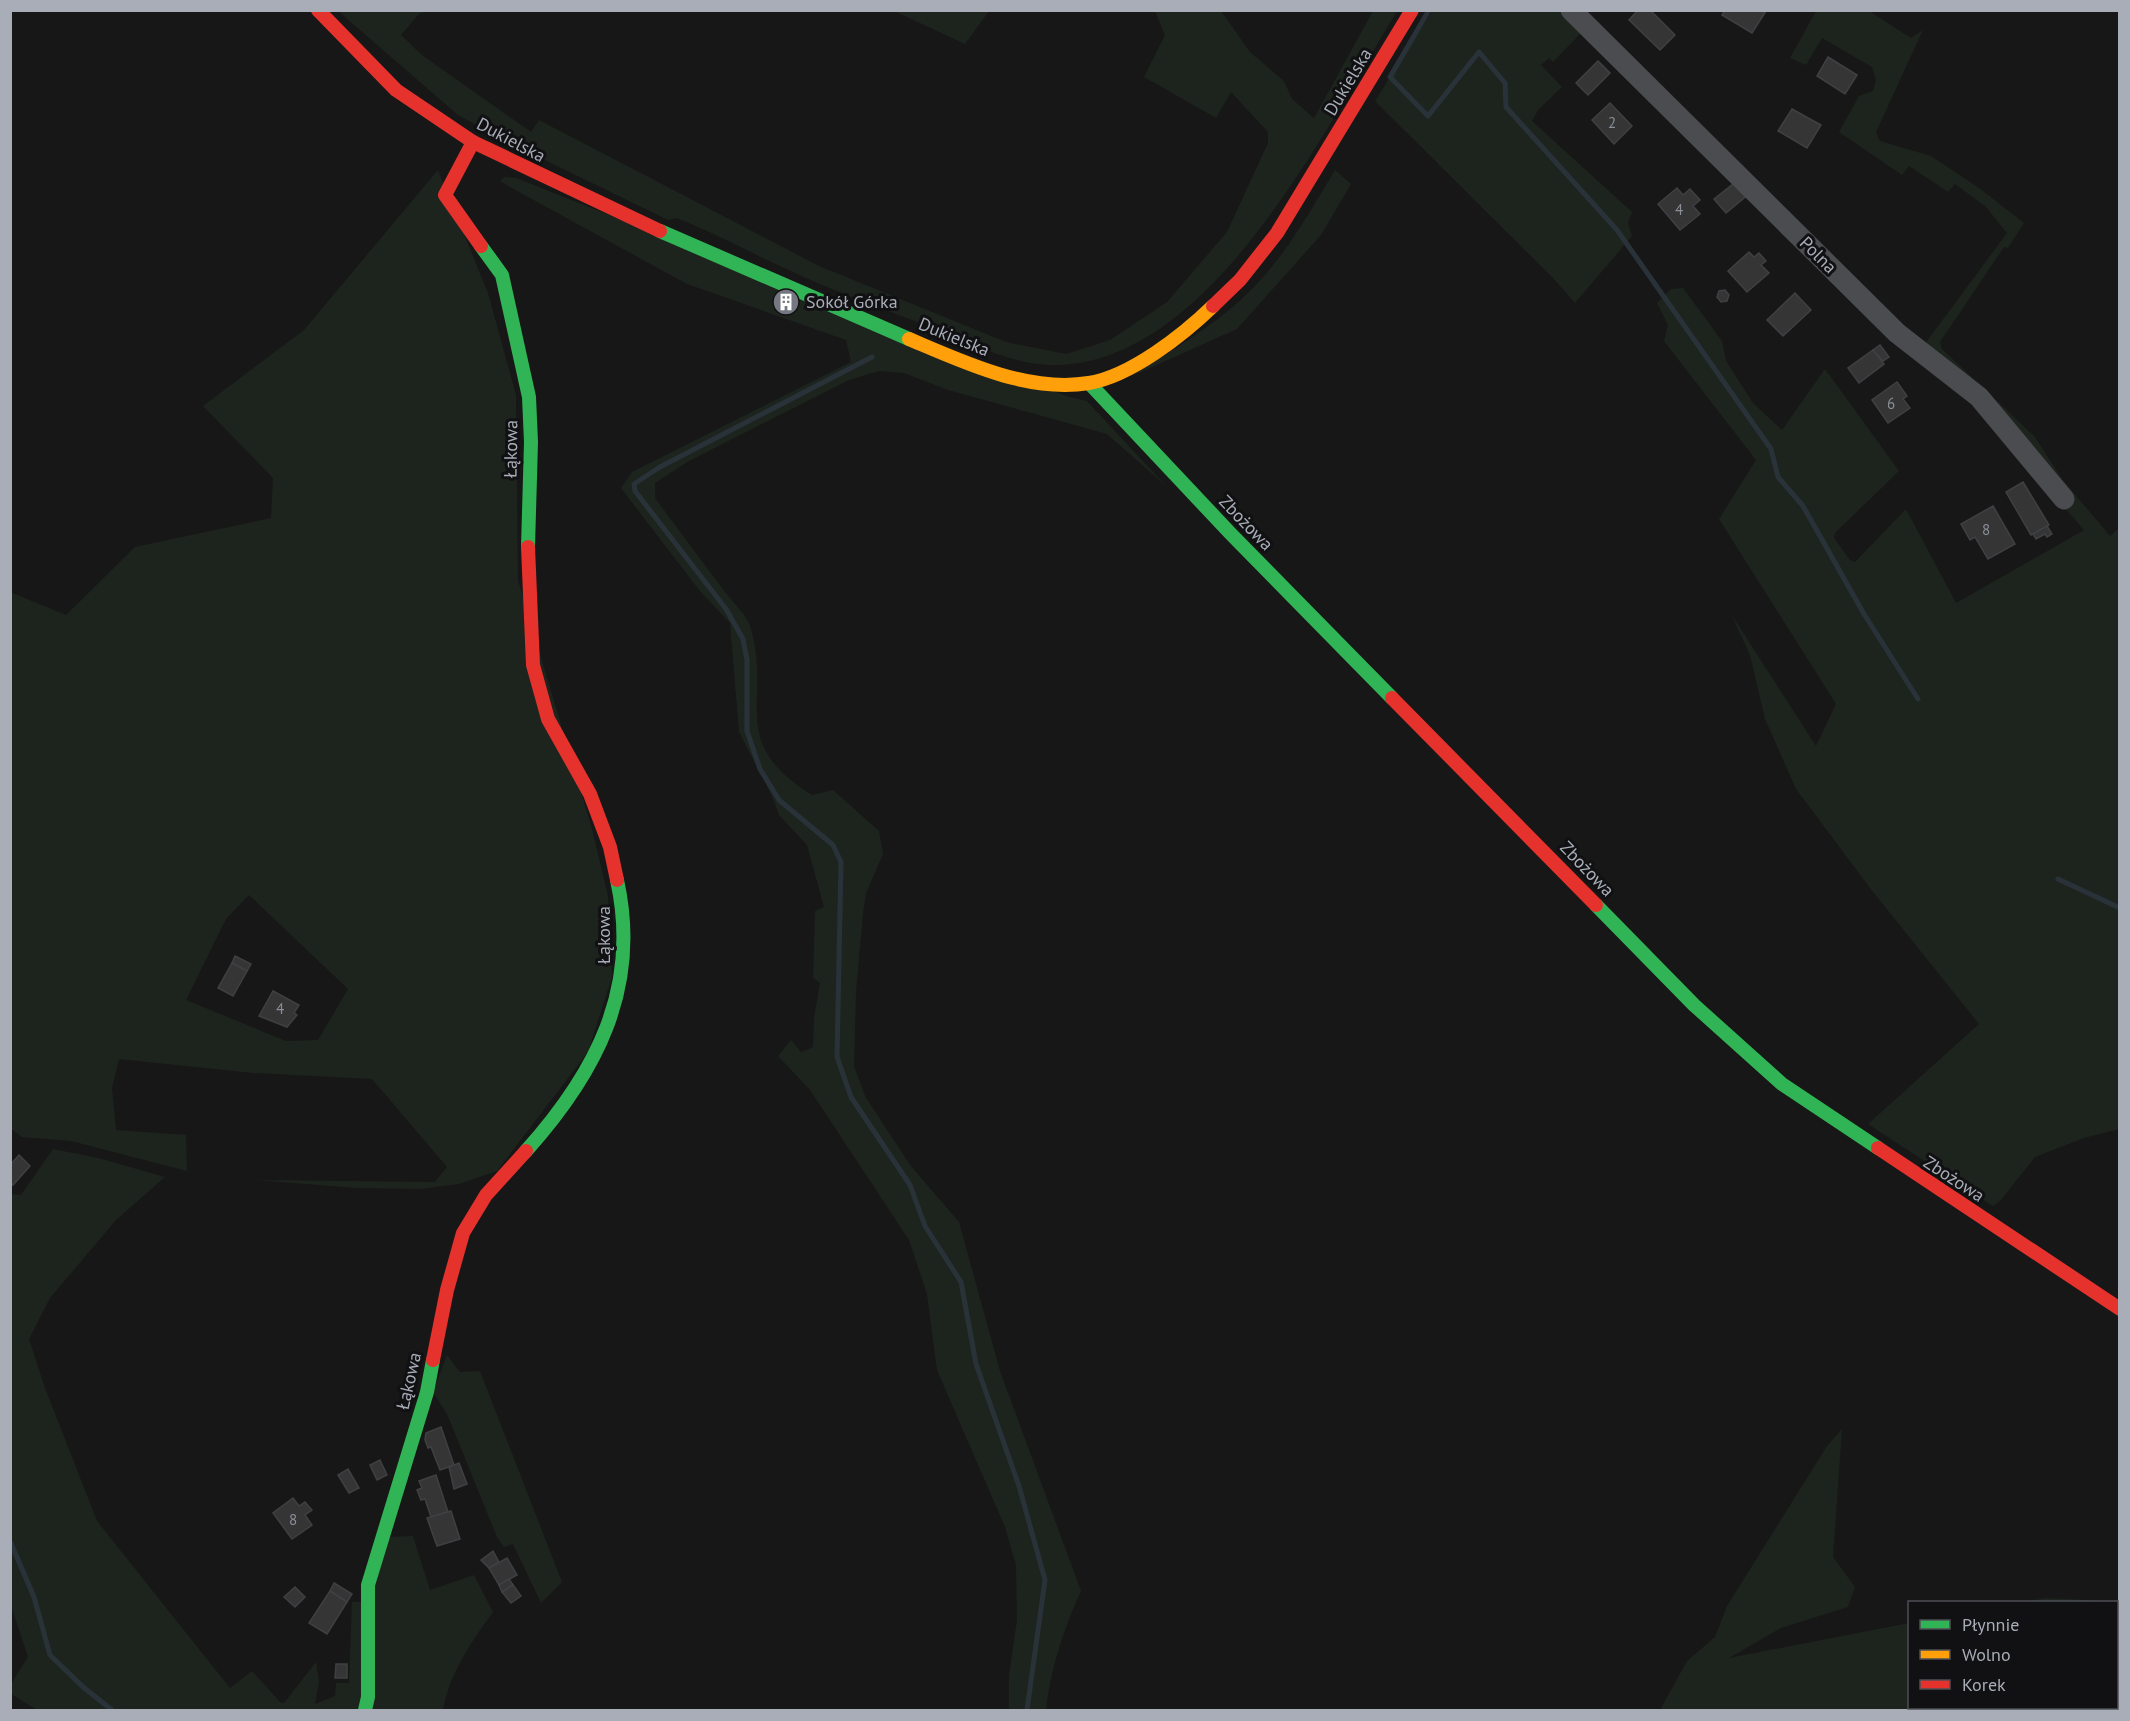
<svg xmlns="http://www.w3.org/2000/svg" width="2130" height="1721" font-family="'PT Sans',sans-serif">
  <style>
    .green { fill: #1d241e; fill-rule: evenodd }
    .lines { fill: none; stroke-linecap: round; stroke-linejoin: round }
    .stream { stroke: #2a3239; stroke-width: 5 }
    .building { fill: #353536; stroke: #3f4043; stroke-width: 1.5 }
    .street { stroke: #4b4c50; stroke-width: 21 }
    .fast { stroke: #30b455; stroke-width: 14 }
    .slow { stroke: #ff9f0a; stroke-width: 14 }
    .jam { stroke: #e5322d; stroke-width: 14 }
    .labels { text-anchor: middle; stroke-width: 6; stroke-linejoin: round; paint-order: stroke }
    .number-label { font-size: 15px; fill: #8b8f98 }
    .street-label { font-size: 18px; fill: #a8adb8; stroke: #111113 }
    .poi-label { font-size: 18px; fill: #a8adb8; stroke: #111113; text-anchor: start }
  </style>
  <rect width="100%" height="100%" fill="#171717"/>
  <g class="green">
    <path d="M338,11H427L419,14L401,35L422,55L531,132L539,120L819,266L1006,342L1066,354L1110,340L1167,302L1227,232L1268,143V132L1231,92L1216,118L1144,77L1165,35L1155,11H1221L1250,52L1284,81L1292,99L1314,118L1373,11H1397C1326,127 1208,371 1048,365C1008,363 968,342 932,328C883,308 832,291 784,268C752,253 722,237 689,223L677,218L668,220L512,144L458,115Z"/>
    <polygon points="894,11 989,11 965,44"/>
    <polygon points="1432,11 1564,11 1584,30 1553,62 1549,58 1541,65 1562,87 1539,109 1532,121 1632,212 1628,223 1632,236 1575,303 1552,277 1375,101"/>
    <polygon points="1816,11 1869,11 1911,38 1923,30 1876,132 1880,141 1931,156 1979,188 2024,223 2008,248 2004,247 1940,342 1942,349 2035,437 2062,479 2110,536 2119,528 2119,1129 2084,1138 2035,1157 2000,1201 1993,1206 1868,1124 1979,1024 1870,888 1796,789 1765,719 1750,655 1731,614 1816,746 1836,704 1719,519 1756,460 1664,341 1668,325 1657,303 1671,289 1683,288 1722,341 1726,361 1753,403 1782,430 1825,369 1899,471 1835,533 1834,538 1850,560 1855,562 1906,509 1956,603 2084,530 1924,345 2007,233 1985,206 1955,184 1948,192 1909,166 1902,175 1839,132 1859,96 1873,91 1876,80 1872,67 1822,38 1806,65 1790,58"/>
    <path d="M438,170L488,293L516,395L518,580L592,829L608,896L612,977L588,1052L497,1171L459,1184L420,1189L357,1188L256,1180L435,1182L447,1167L372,1079L253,1073L119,1059L112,1088L116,1130L186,1135L187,1171L71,1141L22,1137L10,1128V592L66,615L135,547L271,518L273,478L203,406L304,330ZM249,895L348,989L318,1040L286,1041L186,1000L226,919Z"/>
    <path d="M1335,170L1351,184L1321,235L1237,329L1132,376C1175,348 1219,323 1254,287C1287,253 1311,210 1335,170Z"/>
    <path d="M504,177L516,178L1066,396L1087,401L1166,486L1107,434L948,390L904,373L879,371L849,380L689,461L655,483V498C679,530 702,562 726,593C733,603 747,615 750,626C773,700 725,741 812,795L833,790L879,831L883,854L866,893L863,913L856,993L854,1066L865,1096L910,1165L959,1222L1000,1371L1081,1591C1064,1628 1050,1670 1046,1710H1009V1675L1017,1620L1016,1565L1005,1527L937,1370L927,1294L909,1240L810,1090L778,1056L791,1040L801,1052L813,1047L814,1018L820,983L813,978L815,911L824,907L807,845L779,815L772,796L739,732L730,623L699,590L621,488L632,472L851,362L846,340L687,284L519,192L500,181Z"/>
    <path d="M53,1149L98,1158L165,1177L116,1220L50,1298L29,1339L45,1388L97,1521L230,1688L252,1671L281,1703H284L316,1662L319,1681L315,1704L335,1696L336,1683H349L352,1602H371L387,1537L413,1536L430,1590L474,1575L493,1612C471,1643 450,1672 443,1710H37L11,1694V1684L28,1657L10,1603V1194L21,1195Z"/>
    <polygon points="447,1355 460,1372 480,1371 562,1582 541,1603 513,1544 504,1547 497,1537 447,1414 433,1392"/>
    <polygon points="1842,1429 1833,1557 1855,1587 1848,1607 1781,1628 1729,1658 1909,1623 1910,1708 2091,1708 2090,1710 1660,1710 1687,1661 1715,1637 1727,1606 1827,1446"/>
    <polygon points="2048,1598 2119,1602 2119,1688 2116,1688 2116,1602 2019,1602"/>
  </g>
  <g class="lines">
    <g class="stream">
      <polyline points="1429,10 1390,77 1428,116 1479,52 1505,83 1506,107 1617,230 1771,449 1778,477 1803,506 1864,614 1918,699"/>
      <polyline points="872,357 660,467 634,484 635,491 726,609 743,639 747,660 747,731 760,769 779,800 833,845 841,862 837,1057 851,1097 910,1185 925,1226 961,1282 976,1364 1019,1486 1045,1580 1027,1710"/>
      <polyline points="2058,879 2120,908"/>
      <polyline points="10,1541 34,1597 50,1655 83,1687 112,1710"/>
    </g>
  </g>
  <g class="building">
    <polygon points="1638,10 1650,10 1675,35 1660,50 1629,20"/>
    <polygon points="1725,10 1766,10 1766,11 1752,33 1722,15"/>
    <polygon points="1828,57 1857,75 1845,94 1817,76"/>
    <polygon points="1598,61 1610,73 1588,95 1576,83"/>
    <polygon points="1610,103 1632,126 1614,144 1592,120"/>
    <polygon points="1792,109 1821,125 1807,148 1778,131"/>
    <polygon points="1738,180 1749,194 1726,213 1714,199"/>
    <polygon points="1677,188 1683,195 1690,189 1700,200 1693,206 1700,214 1680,230 1658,204"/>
    <polygon points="1749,252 1754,257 1759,253 1766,261 1761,265 1769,273 1747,292 1728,271"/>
    <polygon points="1725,290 1729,295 1727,301 1721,302 1717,297 1719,291"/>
    <polygon points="1795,293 1811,310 1783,336 1767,320"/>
    <polygon points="1880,345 1889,357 1883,361 1873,350"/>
    <polygon points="1873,350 1884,364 1859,383 1848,368"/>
    <polygon points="1897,382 1907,396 1903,399 1910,408 1888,423 1872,400"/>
    <polygon points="2023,482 2049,525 2031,535 2006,492"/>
    <polygon points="1993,506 2015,544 1988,559 1975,537 1970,540 1961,524"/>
    <polygon points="2047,526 2052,534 2047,537 2045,534 2036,539 2033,534"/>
    <polygon points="235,956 251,964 247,971 232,963"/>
    <polygon points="232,963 247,971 233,996 218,988"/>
    <polygon points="273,991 299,1005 294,1013 297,1015 287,1027 259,1016"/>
    <polygon points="19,1155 30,1166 13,1185 10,1183 10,1165"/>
    <polygon points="441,1427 454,1465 440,1470 431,1447 428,1448 425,1440 426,1433"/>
    <polygon points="380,1460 387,1475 377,1480 370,1465"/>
    <polygon points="459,1463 467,1484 454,1489 449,1467"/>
    <polygon points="348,1469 359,1488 349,1493 338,1475"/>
    <polygon points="436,1475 448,1512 431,1517 425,1499 421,1500 417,1490 422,1488 419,1481"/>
    <polygon points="293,1498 299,1506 305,1502 312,1510 305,1515 312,1525 292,1539 273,1513"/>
    <polygon points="451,1511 460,1539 437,1546 427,1518"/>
    <polygon points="493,1551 499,1562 489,1568 481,1560"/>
    <polygon points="507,1558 517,1575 499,1585 489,1568"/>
    <polygon points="509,1579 513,1585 502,1592 499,1585"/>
    <polygon points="334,1583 352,1594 347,1602 330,1591"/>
    <polygon points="513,1585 521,1596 511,1603 502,1592"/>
    <polygon points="295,1587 305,1597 295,1607 284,1597"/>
    <polygon points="330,1591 347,1602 327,1634 309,1623"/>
    <polygon points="336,1664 347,1664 347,1678 335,1678"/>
  </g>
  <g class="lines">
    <polyline class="street" points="1571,10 1897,333 1979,397 2064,499"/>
    <g class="fast">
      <polyline points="660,231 909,339"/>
      <polyline points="481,246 502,275 529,397 531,442 528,547"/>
      <polyline points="1089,383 1230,533 1392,698"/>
      <polyline points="1596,905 1694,1005 1782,1084 1878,1148"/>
      <path d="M526,1151C596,1073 641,988 617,880"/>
      <polyline points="365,1710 368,1697 368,1585 427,1392 433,1360"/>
    </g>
    <path class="slow" d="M909,339C963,362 1028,393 1089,383C1131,376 1183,335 1213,306"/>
    <g class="jam">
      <polyline points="318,10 396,90 473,142 660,231"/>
      <polyline points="473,142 445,195 481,246"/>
      <polyline points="1213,306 1240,280 1277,233 1412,10"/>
      <polyline points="528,547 533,665 548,719 590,794 610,847 617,880"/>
      <polyline points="1392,698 1596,905"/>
      <polyline points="1878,1148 2120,1309"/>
      <polyline points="433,1360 447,1290 463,1233 486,1195 526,1151"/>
    </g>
  </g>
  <defs>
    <symbol id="building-disc" viewBox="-11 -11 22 22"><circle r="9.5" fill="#757880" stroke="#111113"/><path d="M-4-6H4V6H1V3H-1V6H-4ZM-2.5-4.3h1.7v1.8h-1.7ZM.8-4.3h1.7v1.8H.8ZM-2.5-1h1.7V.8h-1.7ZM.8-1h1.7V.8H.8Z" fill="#fff"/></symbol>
  </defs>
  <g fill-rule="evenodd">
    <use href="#building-disc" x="771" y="287" width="30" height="30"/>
  </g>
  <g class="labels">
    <g class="number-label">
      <text x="1612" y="128">2</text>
      <text x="1679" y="215">4</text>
      <text x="1891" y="409">6</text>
      <text x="1986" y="535">8</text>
      <text x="280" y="1014">4</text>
      <text x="293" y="1525">8</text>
    </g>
    <g class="street-label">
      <text transform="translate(1348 82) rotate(-59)" y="6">Dukielska</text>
      <text transform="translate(511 140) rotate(28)" y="6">Dukielska</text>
      <text transform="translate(1818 255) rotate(45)" y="6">Polna</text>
      <text transform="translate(954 337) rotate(22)" y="6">Dukielska</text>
      <text transform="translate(511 449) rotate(-89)" y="6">Łąkowa</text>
      <text transform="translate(1246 523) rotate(46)" y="6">Zbożowa</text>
      <text transform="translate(1587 869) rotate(46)" y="6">Zbożowa</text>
      <text transform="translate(604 935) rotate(-90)" y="6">Łąkowa</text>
      <text transform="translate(1954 1179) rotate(33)" y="6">Zbożowa</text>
      <text transform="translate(409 1381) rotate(-77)" y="6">Łąkowa</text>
    </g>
    <g class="poi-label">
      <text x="806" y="308">Sokół Górka</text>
    </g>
  </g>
  <rect width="2130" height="1721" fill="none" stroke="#a8adb8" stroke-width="24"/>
  <rect x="1908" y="1601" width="210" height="108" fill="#111113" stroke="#4d4f55" stroke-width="1.5"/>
  <rect x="1920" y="1620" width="30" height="9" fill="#30b455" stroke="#4d4f55" stroke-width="1.5"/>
  <text x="1962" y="1631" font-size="18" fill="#a8adb8">Płynnie</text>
  <rect x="1920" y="1650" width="30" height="9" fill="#ff9f0a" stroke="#4d4f55" stroke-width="1.5"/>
  <text x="1962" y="1661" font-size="18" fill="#a8adb8">Wolno</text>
  <rect x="1920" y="1680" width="30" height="9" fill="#e5322d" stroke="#4d4f55" stroke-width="1.5"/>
  <text x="1962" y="1691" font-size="18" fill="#a8adb8">Korek</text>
</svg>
